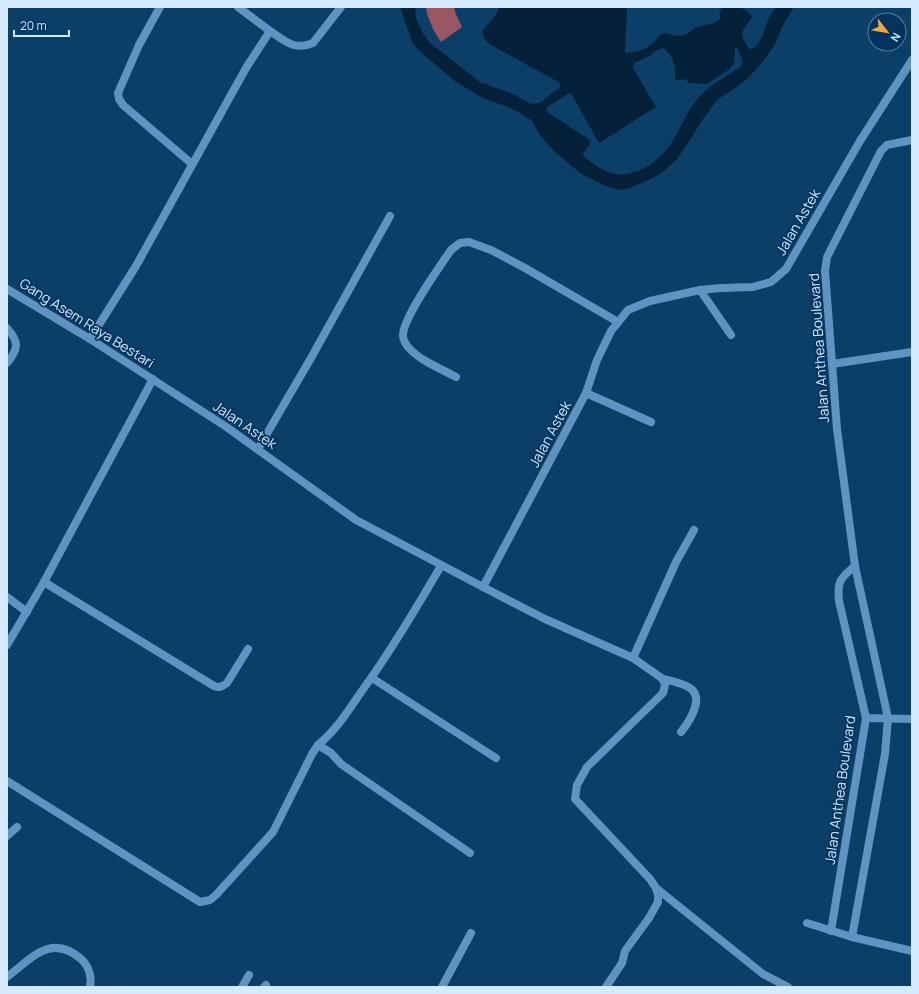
<svg xmlns="http://www.w3.org/2000/svg" width="919" height="994" font-family="Manrope,sans-serif">
  <style>
    .water { fill: #052139; fill-rule: evenodd }
    .building { fill: #995763 }
    .lines { fill: none; stroke-linecap: round; stroke-linejoin: round }
    .street { stroke: #6193c2; stroke-width: 8 }
    .labels { text-anchor: middle; stroke-width: 3.5; stroke-linejoin: round; paint-order: stroke }
    .street-label { font-size: 14px; fill: #d5eafe; stroke: #00345d }
  </style>
  <rect width="100%" height="100%" fill="#0b3f68"/>
  <path class="water" d="M400,7H415L416,18L422,32L430,43L480,82L513,94L529,103L534,104L541,102L560,87V83L493,46L485,40L482,32C488,22 496,19 499,7H627L625,53C636,52 646,50 654,42C656,40 658,37 660,35C666,31 672,36 678,36C686,36 689,32 695,28C704,24 713,26 721,18L719,14L723,7C735,7 746,6 752,17L742,32L743,39L750,50C762,45 764,29 769,18C771,14 774,11 776,7H794L783,25L775,44L764,60L749,77L737,87L718,99L703,119L684,149L676,160L664,171L653,178L630,188L620,190L603,185L580,173L553,150L540,135L532,121L522,114L508,107L483,98L456,82L423,54L413,44ZM737,47L743,62L740,67C727,76 711,84 700,96C687,110 681,129 670,145C658,163 631,181 608,172C598,168 590,161 582,155L590,144V140L547,112V107L569,93L572,95L599,143L656,107L633,68L634,63L651,55L655,51L663,48C674,55 676,69 675,81C681,79 685,78 689,83L707,84L730,69L734,63L735,54V48Z"/>
  <polygon class="building" points="426,7 454,7 456,14 462,27 441,42 433,29 427,14"/>
  <g class="lines">
    <g class="street">
      <polyline points="160,7 139,45 118,93 119,99 123,105 192,164"/>
      <path d="M270,31C285,41 294,51 313,43L341,7"/>
      <polyline points="7,289 90,339 225,426 356,520 483,587 586,393 597,360 611,331 628,310 650,301 700,290 721,288 753,287 771,282 786,269 860,141 912,60"/>
      <polyline points="700,290 731,335"/>
      <path d="M7,328C19,342 19,348 7,363"/>
      <polyline points="90,339 136,266 246,68 270,31 238,7"/>
      <polyline points="832,364 912,352"/>
      <path d="M456,377C440,368 420,361 408,347C406,345 403,339 403,336C402,319 440,266 451,250L460,243L469,242L491,250L525,268L618,322"/>
      <polyline points="586,393 651,422"/>
      <polyline points="258,449 311,358 390,216"/>
      <path d="M441,566C415,610 389,654 359,695C347,713 335,731 318,745L331,753L341,764L470,853"/>
      <path d="M44,582L214,686C219,688 222,687 227,683L248,649"/>
      <polyline points="483,587 545,619 633,658 663,679 665,685 663,693 587,767 577,785 575,799 650,879 656,888 763,974 788,987"/>
      <polyline points="7,597 27,612"/>
      <polyline points="7,645 44,582 153,379"/>
      <polyline points="633,658 676,562 694,530"/>
      <polyline points="372,678 496,758"/>
      <path d="M663,679C671,681 682,683 690,688C705,698 689,722 681,732"/>
      <polyline points="866,718 912,719"/>
      <polyline points="7,781 200,902 210,900 216,895 273,832 312,754 318,745"/>
      <polyline points="7,836 17,827"/>
      <polyline points="807,923 852,937 912,951"/>
      <path d="M831,931L866,718L839,601C837,582 840,578 855,566"/>
      <polyline points="852,937 885,754 888,718 855,566 837,429 825,271 827,257 881,151 887,145 912,140"/>
      <path d="M7,977C32,958 51,933 81,959C89,966 92,977 90,987"/>
      <polyline points="242,987 249,975"/>
      <polyline points="264,987 266,985"/>
      <polyline points="442,987 471,933"/>
      <polyline points="606,987 622,963 625,951 649,918 658,902 658,895 656,888"/>
    </g>
  </g>
  <g class="labels">
    <g class="street-label">
      <text transform="translate(798 222) rotate(-60)" y="5">Jalan Astek</text>
      <text transform="translate(87 323) rotate(32)" y="5">Gang Asem Raya Bestari</text>
      <text transform="translate(819 348) rotate(-94)" y="5">Jalan Anthea Boulevard</text>
      <text transform="translate(245 425) rotate(34)" y="5">Jalan Astek</text>
      <text transform="translate(550 434) rotate(-62)" y="5">Jalan Astek</text>
      <text transform="translate(840 790) rotate(-82)" y="5">Jalan Anthea Boulevard</text>
    </g>
  </g>
  <rect width="919" height="994" fill="none" stroke="#d5eafe" stroke-width="16"/>
  <g transform="translate(887 32) rotate(121)"><circle r="19" fill="#00345d" stroke="#557d9d"/>
  <path d="M0-3L7 15L0 10L-7 15Z" fill="#f3a443"/>
  <text y="-6" font-size="11" font-weight="bold" text-anchor="middle" fill="#d5eafe">N</text>
  </g>
  <path d="M14 30v6h55v-6" fill="none" stroke="#d5eafe" stroke-width="2"/>
  <text x="20" y="30" font-size="12" fill="#d5eafe" stroke="#00345d" stroke-width="3" paint-order="stroke">20 m</text>
</svg>
